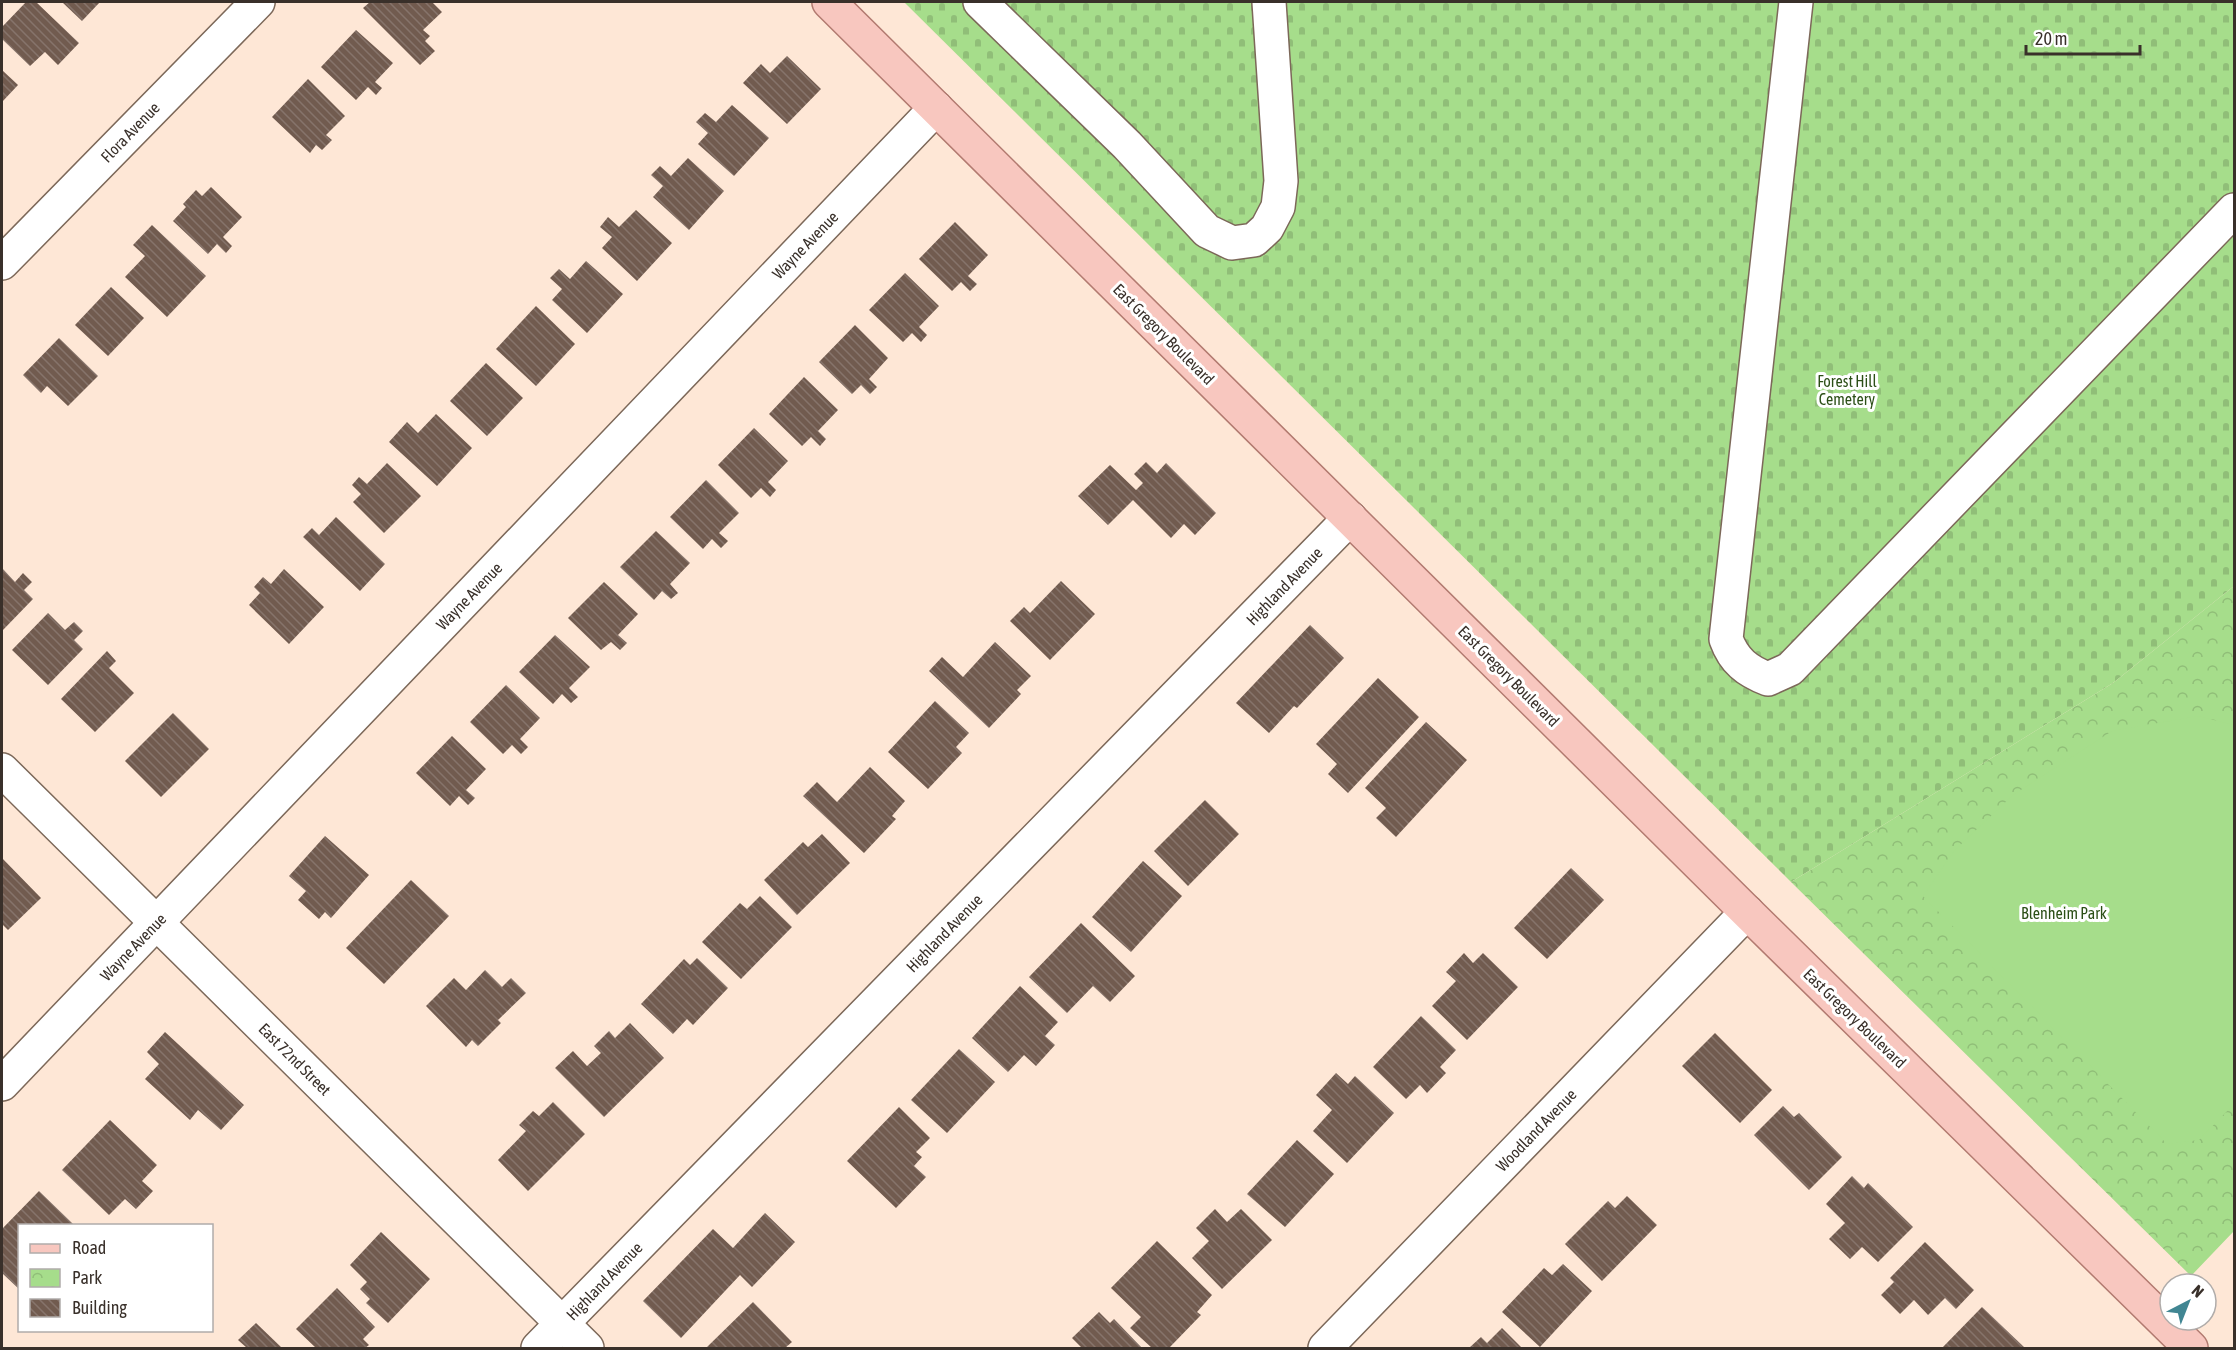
<svg xmlns="http://www.w3.org/2000/svg" width="2236" height="1350" font-family="'Asap Condensed',sans-serif">
  <style>
    .cemetery { fill: url(#cemetery-stones) }
    .park { fill: url(#park-crowns) }
    .pitch { fill: #a6dd8b }
    .building { fill: url(#building-back-hatch) }
    .lines { fill: none; stroke-linecap: round; stroke-linejoin: round }
    .minor-casing { stroke: #7c6859; stroke-width: 36 }
    .major-casing { stroke: #b27a70; stroke-width: 36 }
    .minor { stroke: #fff; stroke-width: 33 }
    .major { stroke: #f8c7bf; stroke-width: 33 }
    .labels { text-anchor: middle; stroke-width: 6; stroke-linejoin: round; paint-order: stroke }
    .street-label { font-size: 16px; fill: #39302a; stroke: #fff }
    .park-label { font-size: 16px; fill: #2c4f17; stroke: #fff }
  </style>
  <defs>
    <pattern id="cemetery-stones" width="16" height="16" patternUnits="userSpaceOnUse" patternTransform="scale(1.5)"><rect width="16" height="16" fill="#a6dd8b"/><path d="M2 7V4a2 2 0 0 1 4 0v3zM10 15v-3a2 2 0 0 1 4 0v3z" fill="#90be78"/></pattern>
    <pattern id="park-crowns" width="20" height="18" patternUnits="userSpaceOnUse" patternTransform="scale(1.5)"><rect width="20" height="18" fill="#a6dd8b"/><path d="M2 6a3 3 0 1 1 6 0M12 15a3 3 0 1 1 6 0" fill="none" stroke="#90be78"/></pattern>
    <pattern id="building-back-hatch" width="6" height="6" patternUnits="userSpaceOnUse" patternTransform="scale(1.5)"><rect width="6" height="6" fill="#715b4f"/><path d="M-1 5l2 2M0 0l6 6M5-1l2 2" fill="none" stroke="#86746b"/></pattern>
  </defs>
  <rect width="100%" height="100%" fill="#fee7d6"/>
  <polygon class="cemetery" points="904,2 2234,2 2234,586 2113,683 1791,882"/>
  <polygon class="park" points="2234,586 2234,1231 2191,1276 1791,882 2113,683"/>
  <polygon class="pitch" points="2198,716 2234,725 2234,1104 2199,1140 2167,1144 1923,896 1954,851 2013,795 2112,731"/>
  <g class="building">
    <polygon points="26,2 36,2 79,43 58,65 45,52 30,66 2,39 2,27"/>
    <polygon points="62,2 100,2 82,21"/>
    <polygon points="370,2 432,2 442,12 423,30 430,36 425,41 435,51 420,65 363,8"/>
    <polygon points="356,30 393,63 375,82 382,88 376,95 368,87 356,100 321,67"/>
    <polygon points="787,56 821,89 787,124 743,83 761,64 770,73"/>
    <polygon points="2,70 18,85 2,102"/>
    <polygon points="308,79 345,116 326,135 332,140 322,150 316,145 310,153 272,117"/>
    <polygon points="732,105 769,138 734,176 698,144 708,133 696,122 705,113 716,122"/>
    <polygon points="688,158 724,191 689,230 653,197 663,186 651,175 660,166 671,176"/>
    <polygon points="211,187 242,217 223,237 232,246 226,253 217,244 208,254 173,221 186,207 183,204 196,190 202,196"/>
    <polygon points="636,210 672,243 637,281 602,248 612,237 600,227 608,217 619,227"/>
    <polygon points="955,222 988,255 968,276 977,284 970,291 961,282 952,291 919,259"/>
    <polygon points="152,225 206,276 167,317 125,277 145,256 133,245"/>
    <polygon points="586,261 623,294 587,333 552,300 562,289 550,278 559,269 570,279"/>
    <polygon points="905,273 939,306 919,327 927,335 921,342 912,333 903,342 869,310"/>
    <polygon points="111,287 144,318 108,356 75,325"/>
    <polygon points="536,306 575,344 536,386 496,349"/>
    <polygon points="855,325 888,358 869,379 877,387 870,394 861,385 852,394 819,362"/>
    <polygon points="59,338 98,376 68,406 47,386 41,393 23,375"/>
    <polygon points="486,363 523,398 487,436 450,401"/>
    <polygon points="804,377 838,410 818,431 826,439 820,446 811,437 802,446 769,414"/>
    <polygon points="436,414 472,448 437,486 389,442 407,422 418,433"/>
    <polygon points="754,428 788,461 768,482 776,490 770,497 761,488 751,498 718,465"/>
    <polygon points="1146,462 1157,473 1166,463 1216,513 1195,535 1184,524 1171,538 1133,500 1108,525 1078,496 1110,465 1136,490 1143,483 1134,474"/>
    <polygon points="387,463 421,496 384,533 353,502 361,494 352,485 359,477 367,484"/>
    <polygon points="706,480 739,513 719,533 728,541 721,548 712,539 703,549 670,517"/>
    <polygon points="336,517 385,564 360,591 303,537 312,528 319,535"/>
    <polygon points="656,531 690,563 670,584 678,593 671,599 662,591 654,600 620,567"/>
    <polygon points="2,568 15,582 23,573 32,582 24,590 33,599 2,631"/>
    <polygon points="284,569 324,607 289,644 249,605 260,593 254,587 263,577 271,584"/>
    <polygon points="1061,581 1095,614 1050,660 1010,621 1024,607 1030,613"/>
    <polygon points="604,582 638,614 618,635 627,643 620,650 611,642 601,650 568,618"/>
    <polygon points="48,613 65,630 74,622 83,631 74,640 83,649 48,685 12,650"/>
    <polygon points="1310,625 1344,658 1297,708 1294,706 1269,733 1236,703"/>
    <polygon points="555,635 590,667 569,688 578,697 571,703 562,694 553,704 519,672"/>
    <polygon points="995,642 1031,676 1017,690 1021,694 989,728 929,671 942,657 963,677"/>
    <polygon points="107,651 116,661 109,668 134,693 95,732 61,699"/>
    <polygon points="1378,678 1419,717 1348,793 1328,774 1337,764 1316,744"/>
    <polygon points="506,685 540,718 520,739 528,747 521,754 512,745 503,754 470,722"/>
    <polygon points="935,701 969,733 956,747 962,753 928,789 888,752"/>
    <polygon points="173,713 209,749 161,797 125,761"/>
    <polygon points="1426,722 1467,760 1396,837 1376,818 1386,808 1365,788"/>
    <polygon points="452,736 486,769 466,790 475,798 468,805 459,796 450,806 416,773"/>
    <polygon points="870,767 905,801 892,816 896,819 864,853 803,796 817,782 837,802"/>
    <polygon points="1205,800 1239,834 1188,886 1154,851"/>
    <polygon points="822,834 850,863 797,915 764,880 803,842 808,847"/>
    <polygon points="325,836 369,875 331,918 325,912 319,919 298,900 306,891 289,876"/>
    <polygon points="2,858 41,898 8,930 2,924"/>
    <polygon points="1143,861 1182,896 1131,952 1092,917"/>
    <polygon points="1571,868 1604,900 1547,959 1514,928"/>
    <polygon points="411,880 449,916 384,984 346,948"/>
    <polygon points="760,896 792,927 741,979 702,942 740,903 747,909"/>
    <polygon points="1081,923 1135,976 1110,1002 1093,986 1067,1013 1029,977"/>
    <polygon points="1464,953 1473,963 1483,953 1518,987 1467,1040 1432,1006 1456,981 1446,972"/>
    <polygon points="697,958 728,988 693,1025 687,1019 673,1034 641,1004 684,959 690,965"/>
    <polygon points="485,970 502,987 511,978 526,993 498,1020 501,1023 478,1046 472,1040 466,1047 426,1006 454,978 466,990"/>
    <polygon points="1020,986 1058,1022 1045,1036 1055,1045 1036,1066 1024,1055 1008,1072 972,1038"/>
    <polygon points="1421,1016 1456,1050 1440,1067 1446,1073 1427,1093 1420,1085 1406,1099 1373,1067"/>
    <polygon points="630,1023 664,1058 604,1117 555,1068 573,1051 587,1066 601,1053 594,1046 609,1031 615,1038"/>
    <polygon points="165,1032 244,1105 221,1130 198,1110 190,1120 145,1079 159,1064 147,1052"/>
    <polygon points="1715,1033 1772,1090 1740,1123 1682,1066"/>
    <polygon points="959,1049 995,1082 947,1133 911,1100"/>
    <polygon points="1336,1073 1348,1084 1355,1076 1394,1113 1347,1163 1313,1131 1332,1110 1316,1095"/>
    <polygon points="553,1102 585,1134 528,1191 498,1160 526,1131 519,1125 533,1111 539,1116"/>
    <polygon points="1783,1106 1794,1117 1799,1113 1842,1157 1809,1190 1754,1135"/>
    <polygon points="899,1107 930,1138 916,1152 922,1157 914,1166 926,1177 896,1208 847,1161"/>
    <polygon points="110,1120 157,1165 142,1181 153,1191 136,1209 125,1199 109,1215 62,1170"/>
    <polygon points="1297,1140 1334,1174 1285,1227 1247,1194"/>
    <polygon points="1852,1176 1864,1188 1868,1183 1913,1227 1878,1262 1862,1247 1850,1259 1829,1239 1845,1223 1826,1204"/>
    <polygon points="39,1191 73,1224 20,1226 20,1290 2,1273 2,1229"/>
    <polygon points="1627,1196 1657,1225 1602,1281 1565,1244 1608,1201 1615,1208"/>
    <polygon points="1215,1209 1227,1222 1241,1209 1272,1240 1222,1289 1192,1258 1209,1241 1196,1228"/>
    <polygon points="765,1213 795,1242 752,1287 740,1275 681,1338 643,1301 713,1229 733,1248"/>
    <polygon points="381,1232 430,1279 388,1323 366,1303 370,1299 360,1289 367,1282 350,1265"/>
    <polygon points="1157,1241 1212,1295 1197,1312 1201,1315 1169,1348 1152,1348 1130,1328 1141,1317 1111,1288"/>
    <polygon points="1925,1242 1974,1290 1956,1309 1945,1298 1928,1315 1914,1300 1900,1314 1881,1295 1894,1282 1890,1278"/>
    <polygon points="1563,1264 1592,1291 1540,1347 1502,1312 1544,1268 1552,1275"/>
    <polygon points="337,1288 375,1327 363,1339 369,1345 365,1348 316,1348 296,1329"/>
    <polygon points="753,1302 792,1342 785,1348 706,1348"/>
    <polygon points="1982,1307 2025,1348 1942,1348"/>
    <polygon points="1099,1312 1110,1323 1114,1319 1142,1348 1082,1348 1072,1338"/>
    <polygon points="256,1323 282,1348 247,1348 238,1340"/>
    <polygon points="1502,1328 1522,1348 1469,1348 1481,1337 1487,1343"/>
  </g>
  <g class="lines">
    <defs>
      <g id="minor">
        <polyline points="980,2 1127,145 1207,231 1232,243 1254,240 1267,228 1278,207 1281,181 1269,2"/>
        <path d="M1796,2L1726,639C1734,661 1747,671 1768,679L1790,669L2234,210"/>
        <polyline points="2,263 258,2"/>
        <polyline points="2,770 587,1348"/>
        <polyline points="2,1084 936,108"/>
        <polyline points="538,1348 1350,518"/>
        <polyline points="1325,1348 1747,912"/>
      </g>
      <polyline id="major" points="829,2 1747,912 2191,1348"/>
    </defs>
    <use href="#minor" class="minor-casing"/>
    <use href="#major" class="major-casing"/>
    <use href="#minor" class="minor"/>
    <use href="#major" class="major"/>
  </g>
  <g class="labels">
    <g class="street-label">
      <text transform="translate(130 132) rotate(-46)" y="6">Flora Avenue</text>
      <text transform="translate(805 245) rotate(-46)" y="6">Wayne Avenue</text>
      <text transform="translate(1164 334) rotate(45)" y="6">East Gregory Boulevard</text>
      <text transform="translate(1284 586) rotate(-46)" y="6">Highland Avenue</text>
      <text transform="translate(469 596) rotate(-46)" y="6">Wayne Avenue</text>
      <text transform="translate(1509 676) rotate(45)" y="6">East Gregory Boulevard</text>
      <text transform="translate(944 933) rotate(-46)" y="6">Highland Avenue</text>
      <text transform="translate(133 947) rotate(-46)" y="6">Wayne Avenue</text>
      <text transform="translate(1855 1018) rotate(44)" y="6">East Gregory Boulevard</text>
      <text transform="translate(295 1059) rotate(45)" y="6">East 72nd Street</text>
      <text transform="translate(1536 1130) rotate(-46)" y="6">Woodland Avenue</text>
      <text transform="translate(604 1281) rotate(-46)" y="6">Highland Avenue</text>
    </g>
    <g class="park-label">
      <text x="1847" y="387">Forest Hill<tspan x="1847" dy="18">Cemetery</tspan></text>
      <text x="2064" y="919">Blenheim Park</text>
    </g>
  </g>
  <rect width="2236" height="1350" fill="none" stroke="#39302a" stroke-width="6"/>
  <rect x="18" y="1224" width="195" height="108" fill="#ffffff" stroke="#b0acaa" stroke-width="1.5"/>
  <rect x="30" y="1244" width="30" height="9" fill="#f8c7bf" stroke="#b0acaa" stroke-width="1.5"/>
  <text x="72" y="1254" font-size="18" fill="#39302a">Road</text>
  <rect x="30" y="1269" width="30" height="18" fill="url(#park-crowns)" stroke="#b0acaa" stroke-width="1.5"/>
  <text x="72" y="1284" font-size="18" fill="#39302a">Park</text>
  <rect x="30" y="1299" width="30" height="18" fill="url(#building-back-hatch)" stroke="#b0acaa" stroke-width="1.5"/>
  <text x="72" y="1314" font-size="18" fill="#39302a">Building</text>
  <g transform="translate(2188 1302) rotate(42)"><circle r="28" fill="#ffffff" stroke="#b0acaa" stroke-width="1.5"/>
  <path d="M0-4.5L10 22L0 15L-10 22Z" fill="#418693"/>
  <text y="-9" font-size="16" font-weight="bold" text-anchor="middle" fill="#39302a">N</text>
  </g>
  <path d="M2026 45v9h114v-9" fill="none" stroke="#39302a" stroke-width="3"/>
  <text x="2035" y="45" font-size="18" fill="#39302a" stroke="#ffffff" stroke-width="4.5" paint-order="stroke">20 m</text>
</svg>
